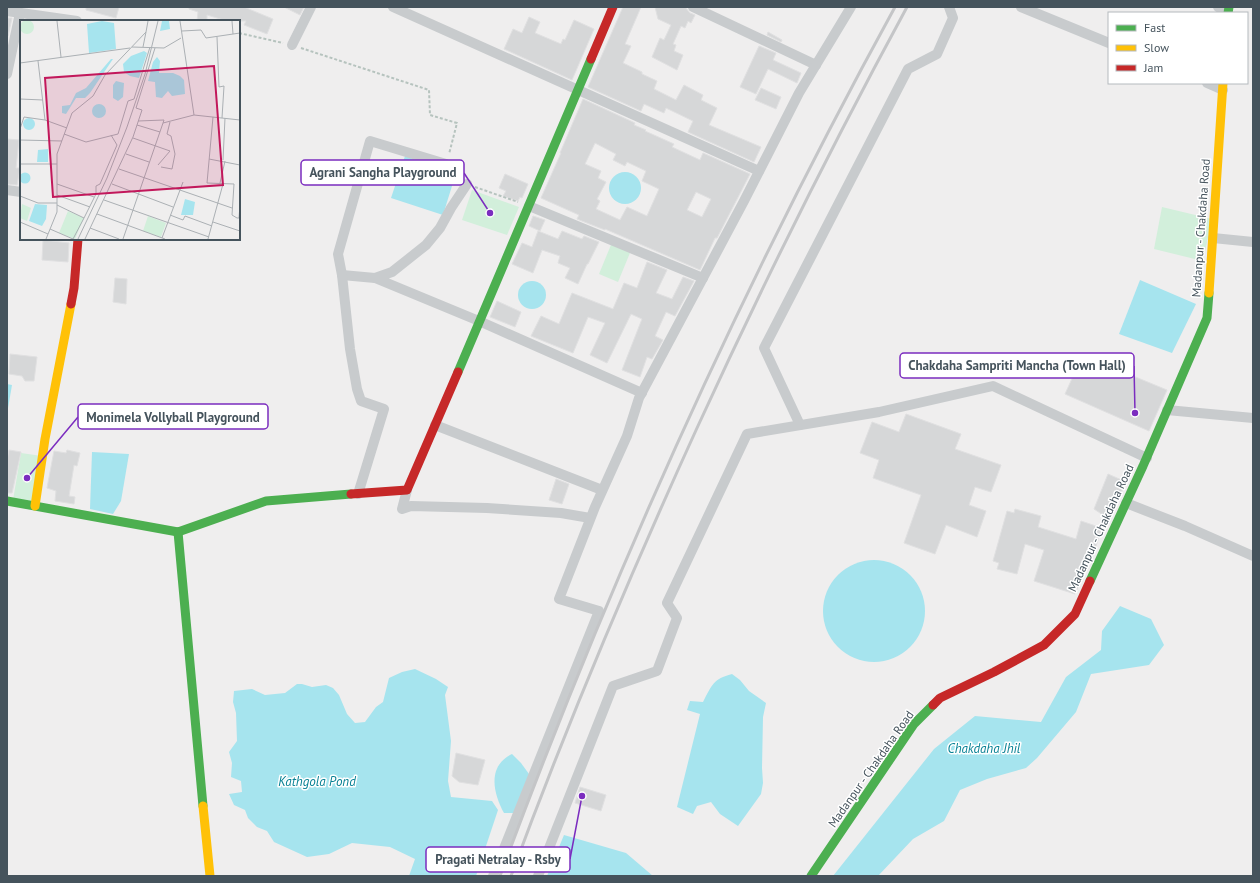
<svg xmlns="http://www.w3.org/2000/svg" width="1260" height="883" font-family="'PT Sans',sans-serif">
  <style>
    .green { fill: #d2efdb }
    .water { fill: #a6e4ee }
    .building { fill: #d6d7d8; stroke: #e0e0e1; fill-rule: evenodd }
    .lines { fill: none; stroke-linecap: round; stroke-linejoin: round }
    .path { stroke: #b6c3be; stroke-width: 2; stroke-dasharray: 3 2; stroke-linecap: butt }
    .street { stroke: #c8cbcd; stroke-width: 10 }
    .fast { stroke: #4caf50; stroke-width: 9 }
    .slow { stroke: #ffc107; stroke-width: 9 }
    .jam { stroke: #c62828; stroke-width: 9 }
    .rail { stroke: #c4c5c7; stroke-width: 3 }
    .labels { text-anchor: middle; stroke-width: 3; stroke-linejoin: round; paint-order: stroke }
    .street-label { font-size: 12px; fill: #45535c; stroke: #fff }
    .water-label { font-size: 13px; font-style: italic; fill: #098295; stroke: #fff }
    .inset-road { fill: none; stroke: #abb0b4; stroke-width: 1 }
    .view { fill: #c2185b; fill-opacity: 0.15; stroke: #c2185b; stroke-width: 2 }
    .inset-edge { fill: none; stroke: #45535c; stroke-width: 2 }
    .leader { fill: none; stroke: #7b2cbf; stroke-width: 1.5 }
    .callout-dot { fill: #7b2cbf; stroke: #fff; stroke-width: 1.5 }
    .callout { fill: #fff; stroke: #7b2cbf; stroke-width: 1.5 }
    .callout-label { font-size: 13px; text-anchor: middle; font-weight: bold; fill: #45535c }
  </style>
  <rect width="100%" height="100%" fill="#efeeee"/>
  <g class="green">
    <polygon points="472,190 519,207 507,235 462,220"/>
    <polygon points="1162,207 1212,219 1203,261 1154,249"/>
    <polygon points="613,240 632,248 618,282 599,274"/>
    <polygon points="21,453 42,456 33,504 13,500"/>
  </g>
  <g class="water">
    <polygon points="405,156 456,173 443,215 391,198"/>
    <circle cx="625" cy="188" r="16"/>
    <polygon points="1140,280 1196,304 1172,353 1119,334"/>
    <circle cx="532" cy="295" r="14"/>
    <polygon points="7,384 12,385 7,414"/>
    <polygon points="92,452 129,454 121,501 113,514 90,509"/>
    <circle cx="874" cy="611" r="51"/>
    <polygon points="1120,606 1151,619 1164,645 1149,665 1091,674 1076,712 1037,758 1026,768 987,779 960,790 944,821 913,839 878,876 833,876 934,749 975,716 1041,722 1066,677 1101,650 1102,631"/>
    <polygon points="415,669 436,679 448,687 445,695 451,741 448,781 451,797 492,801 498,810 476,876 409,876 415,859 390,847 352,843 329,854 307,857 274,842 267,831 257,827 248,818 245,810 234,805 229,794 242,792 241,781 231,777 232,763 229,752 237,741 236,713 233,702 234,691 252,689 265,695 285,693 297,684 302,684 312,687 326,685 333,688 339,695 347,714 355,723 365,722 376,707 383,702 389,678 402,672"/>
    <path d="M732,674L740,680L749,691L766,703L763,717L762,768L763,783L761,794L738,826L720,814L711,802L697,806L693,814L677,807L700,714L687,710L690,701L703,702C712,685 713,679 732,674Z"/>
    <path d="M512,754L521,763L529,774L514,813H504C493,793 487,766 512,754Z"/>
    <polygon points="564,835 626,853 653,876 547,876"/>
  </g>
  <g class="building">
    <polygon points="86,7 119,7 116,18 86,10"/>
    <polygon points="189,7 244,7 273,19 267,34 244,25 246,21 227,21 207,15 207,21 197,21 198,12 189,9"/>
    <polygon points="284,7 304,7 300,15"/>
    <polygon points="623,7 641,7 625,44 631,46 623,63 642,72 642,74 657,81 654,89 676,100 684,85 703,95 701,100 717,108 709,125 761,147 754,162 688,132 693,121 666,108 664,113 644,104 641,111 588,87"/>
    <polygon points="655,7 685,7 690,13 695,15 691,23 688,21 685,28 681,26 673,44 676,45 674,51 683,55 677,70 652,57 660,38 664,40 671,25 658,19"/>
    <polygon points="529,17 540,22 535,33 561,44 563,39 565,40 574,20 594,29 572,80 504,49 513,29 522,33"/>
    <polygon points="7,18 12,18 8,36 7,36"/>
    <polygon points="768,32 782,40 781,42 767,35"/>
    <polygon points="759,46 776,53 773,60 801,73 797,83 768,69 756,94 740,87"/>
    <polygon points="761,88 781,97 776,109 755,100"/>
    <path d="M583,99L635,123L634,125L646,130L645,131L674,144L672,147L700,160L703,153L750,174L717,238H715L700,270L605,229V230L587,223L577,219L579,215L541,198L561,153H560ZM595,143L616,154L613,160L625,166L627,162L646,171L642,181L659,189L647,216L627,207L620,220L596,209L600,201L597,199L606,182L598,178L601,171L585,164ZM696,192L711,199L702,217L687,210Z"/>
    <polygon points="7,139 19,140 16,168 20,168 17,185 7,184"/>
    <polygon points="505,174 528,184 522,198 520,197 518,201 503,196 506,191 499,188"/>
    <polygon points="533,216 545,220 540,231 529,226"/>
    <polygon points="538,231 558,239 562,231 582,239 584,236 599,242 588,264 587,264 578,284 565,278 570,268 558,263 560,256 542,250 533,273 512,264 522,243 532,247"/>
    <polygon points="43,240 69,243 68,262 42,260"/>
    <polygon points="647,262 667,270 656,293 672,299 683,277 694,281 675,316 666,312 655,336 663,340 652,359 647,357 640,377 622,370 642,319 631,314 607,363 590,355 605,323 588,317 573,353 531,336 541,316 559,324 572,293 613,309 624,283 637,288"/>
    <polygon points="115,278 127,279 126,304 113,302"/>
    <polygon points="497,301 521,312 515,327 490,317"/>
    <polygon points="10,354 37,357 34,381 25,381 22,376 9,374"/>
    <polygon points="1087,357 1167,390 1149,431 1065,394 1081,359"/>
    <polygon points="906,414 961,434 955,449 1001,465 991,492 975,487 969,505 986,511 977,537 946,525 935,554 904,543 921,495 873,478 879,460 860,453 872,422 899,432"/>
    <polygon points="9,450 21,452 12,493 7,493 7,460"/>
    <polygon points="67,450 80,453 77,466 74,465 69,496 75,497 74,504 55,501 56,491 47,488 54,451 66,453"/>
    <polygon points="1108,474 1126,482 1109,519 1094,509"/>
    <polygon points="556,479 569,484 562,504 549,500"/>
    <polygon points="1015,509 1041,516 1038,527 1076,539 1081,521 1102,528 1093,555 1075,594 1034,581 1044,550 1025,544 1017,574 997,569 999,563 993,561 1007,511 1014,513"/>
    <polygon points="456,753 485,760 478,785 459,782 452,776"/>
    <polygon points="580,787 606,795 601,811 575,803"/>
  </g>
  <g class="lines">
    <g class="path">
      <polyline points="153,21 159,21"/>
      <polyline points="239,33 283,43"/>
      <polyline points="301,48 429,90 430,115 457,123 449,154"/>
      <polyline points="453,171 460,177"/>
      <polyline points="475,187 518,202"/>
    </g>
    <g class="street">
      <polyline points="393,7 759,171"/>
      <polyline points="693,7 816,65"/>
      <polyline points="1021,7 1109,43"/>
      <polyline points="1218,7 1228,12"/>
      <polyline points="7,11 77,21"/>
      <polyline points="292,45 311,7"/>
      <polyline points="7,74 20,13"/>
      <polyline points="1207,83 1223,90"/>
      <polyline points="467,184 451,208 440,228 426,245 392,272 375,278 479,321 642,393"/>
      <polyline points="7,190 21,192"/>
      <polyline points="529,206 703,278"/>
      <polyline points="1213,238 1253,242"/>
      <polyline points="342,275 375,278"/>
      <polyline points="1167,410 1253,418"/>
      <polyline points="435,425 602,490"/>
      <polyline points="800,425 764,348 908,69 937,54 953,18 949,7"/>
      <polyline points="407,490 402,509 411,506 487,508 561,513 590,518"/>
      <polyline points="358,494 384,409 361,401 357,389 350,349 342,275 338,254 370,141 446,164"/>
      <polyline points="1126,503 1185,526 1253,556"/>
      <polyline points="493,876 599,611 559,599 595,507 627,436 639,398 744,201 799,93 851,7"/>
      <polyline points="538,876 613,686 657,671 677,618 667,603 747,434 879,412 993,386 1147,458"/>
    </g>
    <g class="fast">
      <polyline points="1228,13 1229,7"/>
      <polyline points="458,372 591,59"/>
      <polyline points="7,501 178,532 266,501 351,494"/>
      <polyline points="178,532 203,806"/>
      <polyline points="1090,581 1143,466 1207,318 1209,293"/>
      <polyline points="811,876 914,724 933,705"/>
    </g>
    <g class="slow">
      <polyline points="1209,293 1223,83"/>
      <polyline points="35,506 45,439 71,304"/>
      <polyline points="203,806 210,876"/>
    </g>
    <g class="jam">
      <polyline points="591,59 613,7"/>
      <polyline points="71,304 74,288 78,239"/>
      <polyline points="351,494 407,490 458,372"/>
      <polyline points="933,705 940,698 994,672 1044,645 1075,614 1090,581"/>
    </g>
    <g class="rail">
      <path d="M500,876C610,579 743,284 895,7"/>
      <path d="M511,876C567,724 630,575 697,428C762,286 832,145 907,7"/>
    </g>
  </g>
  <g class="labels">
    <g class="street-label">
      <text transform="translate(1201 228) rotate(-86)" y="4">Madanpur - Chakdaha Road</text>
      <text transform="translate(1101 528) rotate(-65)" y="4">Madanpur - Chakdaha Road</text>
      <text transform="translate(871 769) rotate(-55)" y="4">Madanpur - Chakdaha Road</text>
    </g>
    <g class="water-label">
      <text x="984" y="753">Chakdaha Jhil</text>
      <text x="317" y="786">Kathgola Pond</text>
    </g>
  </g>
  <g transform="translate(20 20)">
    <rect width="220" height="220" fill="#efeeee"/>
    <path d="M0 7a7 7 0 1 1 14 0a7 7 0 1 1-14 0ZM2,184L11,188L7,201L0,198ZM48,191L64,198L55,219L39,213ZM128,196L146,203L141,217L123,211Z" fill="#d2efdb"/>
    <path d="M82,1L94,3L96,29L69,33L67,4ZM142,1H149L150,9L140,11ZM124,31L127,33L119,58L110,56L104,52L103,44L111,36ZM137,37L140,41L139,53H153L160,56L164,60L165,74L152,76L148,71L142,78L136,77L135,62L128,61L133,42ZM91,39H93L70,73L65,78H56L46,94L42,93V86L50,85L56,73L66,68ZM96,61L104,63L103,77L98,81L93,78V65ZM72 91a7 7 0 1 1 14 0a7 7 0 1 1-14 0ZM3 104a6 6 0 1 1 12 0a6 6 0 1 1-12 0ZM28,129V142H17L18,130ZM-0.5 158a5.5 5.5 0 1 1 11 0a5.5 5.5 0 1 1-11 0ZM165,179L175,182L173,195H161ZM15,184L27,185L26,199L22,206L9,201Z" fill="#a6e4ee"/>
    <path class="inset-road" d="M37,1L41,37M160,1L174,95M212,1L213,14M162,11L181,10L186,18L220,13M197,17L199,67L204,66L202,98M112,27L144,28L161,18M123,27L126,12M18,41L25,100L47,108M0,43L110,28M0,79L23,80M118,101L144,100L143,103M117,105L140,112M0,109L4,97L25,100M44,114L66,122L98,114L108,81L114,79L130,27M113,118L150,131L138,145M0,120L42,121M106,134L129,142M189,139L220,145M203,140L205,98M0,144H37M141,147L152,149L155,134L151,116L147,114L150,102M99,149L212,188M187,163L214,164L212,195L217,198H219L220,185M187,163L193,97M200,163L205,141M37,164L74,177M92,164L153,187M37,175L70,187M0,176L18,183H37M84,180L189,217M37,185L64,198L76,174V166L80,164L97,125L91,115M77,194L145,219M150,195L163,200L165,196L192,206M0,202L28,214M193,202L220,211M70,208L99,219M30,209L53,219M142,218L163,162M26,219L37,192V134L52,93L73,76L85,55L126,12L128,1M53,219L64,198M58,219L87,158L107,107L125,54L138,1M65,219L113,117L122,90L116,88L135,28M103,219L143,103L174,95L220,100M188,219L203,164"/>
    <path class="view" d="M194,46L203,165L33,177L25,58Z"/>
    <rect width="220" height="220" class="inset-edge"/>
  </g>
  <path class="leader" d="M490 213L464 173M1135 413L1134 366M27 478L78 417M582 796L570 859"/>
  <g class="callout-dot">
    <circle cx="490" cy="213" r="4"/>
    <circle cx="1135" cy="413" r="4"/>
    <circle cx="27" cy="478" r="4"/>
    <circle cx="582" cy="796" r="4"/>
  </g>
  <g class="callout">
    <rect x="301" y="160" width="163" height="25" rx="4"/>
    <rect x="900" y="353" width="234" height="25" rx="4"/>
    <rect x="78" y="404" width="190" height="25" rx="4"/>
    <rect x="426" y="847" width="144" height="25" rx="4"/>
  </g>
  <g class="callout-label">
    <text x="383" y="177">Agrani Sangha Playground</text>
    <text x="1017" y="370">Chakdaha Sampriti Mancha (Town Hall)</text>
    <text x="173" y="422">Monimela Vollyball Playground</text>
    <text x="498" y="864">Pragati Netralay - Rsby</text>
  </g>
  <rect width="1260" height="883" fill="none" stroke="#45535c" stroke-width="16"/>
  <rect x="1108" y="12" width="140" height="72" fill="#ffffff" stroke="#b5babe"/>
  <rect x="1116" y="25" width="20" height="6" fill="#4caf50" stroke="#b5babe"/>
  <text x="1144" y="32" font-size="12" fill="#45535c">Fast</text>
  <rect x="1116" y="45" width="20" height="6" fill="#ffc107" stroke="#b5babe"/>
  <text x="1144" y="52" font-size="12" fill="#45535c">Slow</text>
  <rect x="1116" y="65" width="20" height="6" fill="#c62828" stroke="#b5babe"/>
  <text x="1144" y="72" font-size="12" fill="#45535c">Jam</text>
</svg>
